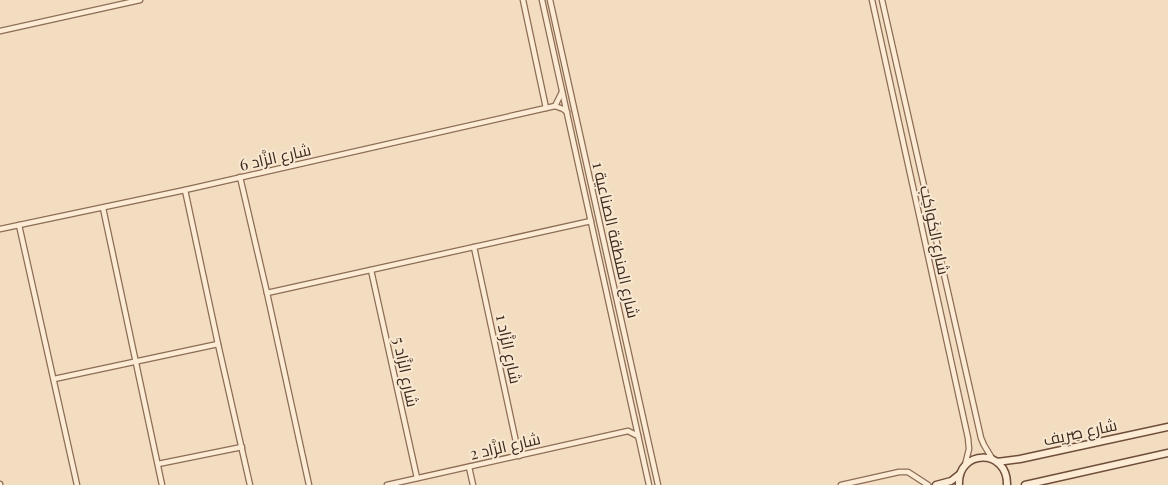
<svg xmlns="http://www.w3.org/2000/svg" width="1168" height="485" font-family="'Playfair Display',Cairo,serif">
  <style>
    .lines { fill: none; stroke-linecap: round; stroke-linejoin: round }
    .minor-casing { stroke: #8d6c56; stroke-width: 7 }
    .secondary-casing { stroke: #6f4d39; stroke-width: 9 }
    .minor { stroke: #fcebd5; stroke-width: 4.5 }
    .secondary { stroke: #fcebd5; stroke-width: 6 }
    .labels { text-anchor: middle; stroke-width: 4; stroke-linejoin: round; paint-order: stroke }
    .street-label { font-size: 16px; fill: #3c271c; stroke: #f9e8d1 }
  </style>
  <rect width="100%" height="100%" fill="#f2ddc0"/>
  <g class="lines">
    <defs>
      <g id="minor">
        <polyline points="523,0 546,108"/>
        <polyline points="542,0 649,485"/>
        <polyline points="550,0 658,485"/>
        <polyline points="872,0 968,438 969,449 965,465"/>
        <polyline points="882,0 981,438 984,445 993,460"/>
        <polyline points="0,31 140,0"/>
        <polyline points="555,106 562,92"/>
        <polyline points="240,177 267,293 309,485"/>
        <polyline points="185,190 218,344 250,485"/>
        <polyline points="103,208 162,485"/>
        <polyline points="19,225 77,485"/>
        <polyline points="0,229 185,190 555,106 563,109 567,112"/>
        <polyline points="474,247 519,456"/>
        <polyline points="371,270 417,478"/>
        <polyline points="267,293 591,221"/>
        <polyline points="54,379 218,344"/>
        <polyline points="158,464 242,447"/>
        <polyline points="469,467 473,485"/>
        <polyline points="0,484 0,485"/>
        <polyline points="387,485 628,431 638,436"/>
        <polyline points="841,485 899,472 908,472 928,485"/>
      </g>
      <g id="secondary">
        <polyline points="997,462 1020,459 1168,427"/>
        <polyline points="936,485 951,481 960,474"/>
        <path d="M959,485C957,449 1008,448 1007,485"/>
        <polyline points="1025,485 1168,453"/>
      </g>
    </defs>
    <use href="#minor" class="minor-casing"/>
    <use href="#secondary" class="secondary-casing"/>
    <use href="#minor" class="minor"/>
    <use href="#secondary" class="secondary"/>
  </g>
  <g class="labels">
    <g class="street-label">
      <text transform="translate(275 157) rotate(-13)" y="6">شارع الزَّاد 6</text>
      <text transform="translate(935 230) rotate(78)" y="6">شارع الكَواكِب</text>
      <text transform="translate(616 240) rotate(77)" y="6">شارع المنطقة الصناعية 1</text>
      <text transform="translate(509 349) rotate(78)" y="6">شارع الزَّاد 1</text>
      <text transform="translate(406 372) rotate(78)" y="6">شارع الزَّاد 5</text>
      <text transform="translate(1080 432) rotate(-12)" y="6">شارع صِرِيف</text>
      <text transform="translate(505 446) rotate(-13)" y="6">شارع الزَّاد 2</text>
    </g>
  </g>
</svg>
